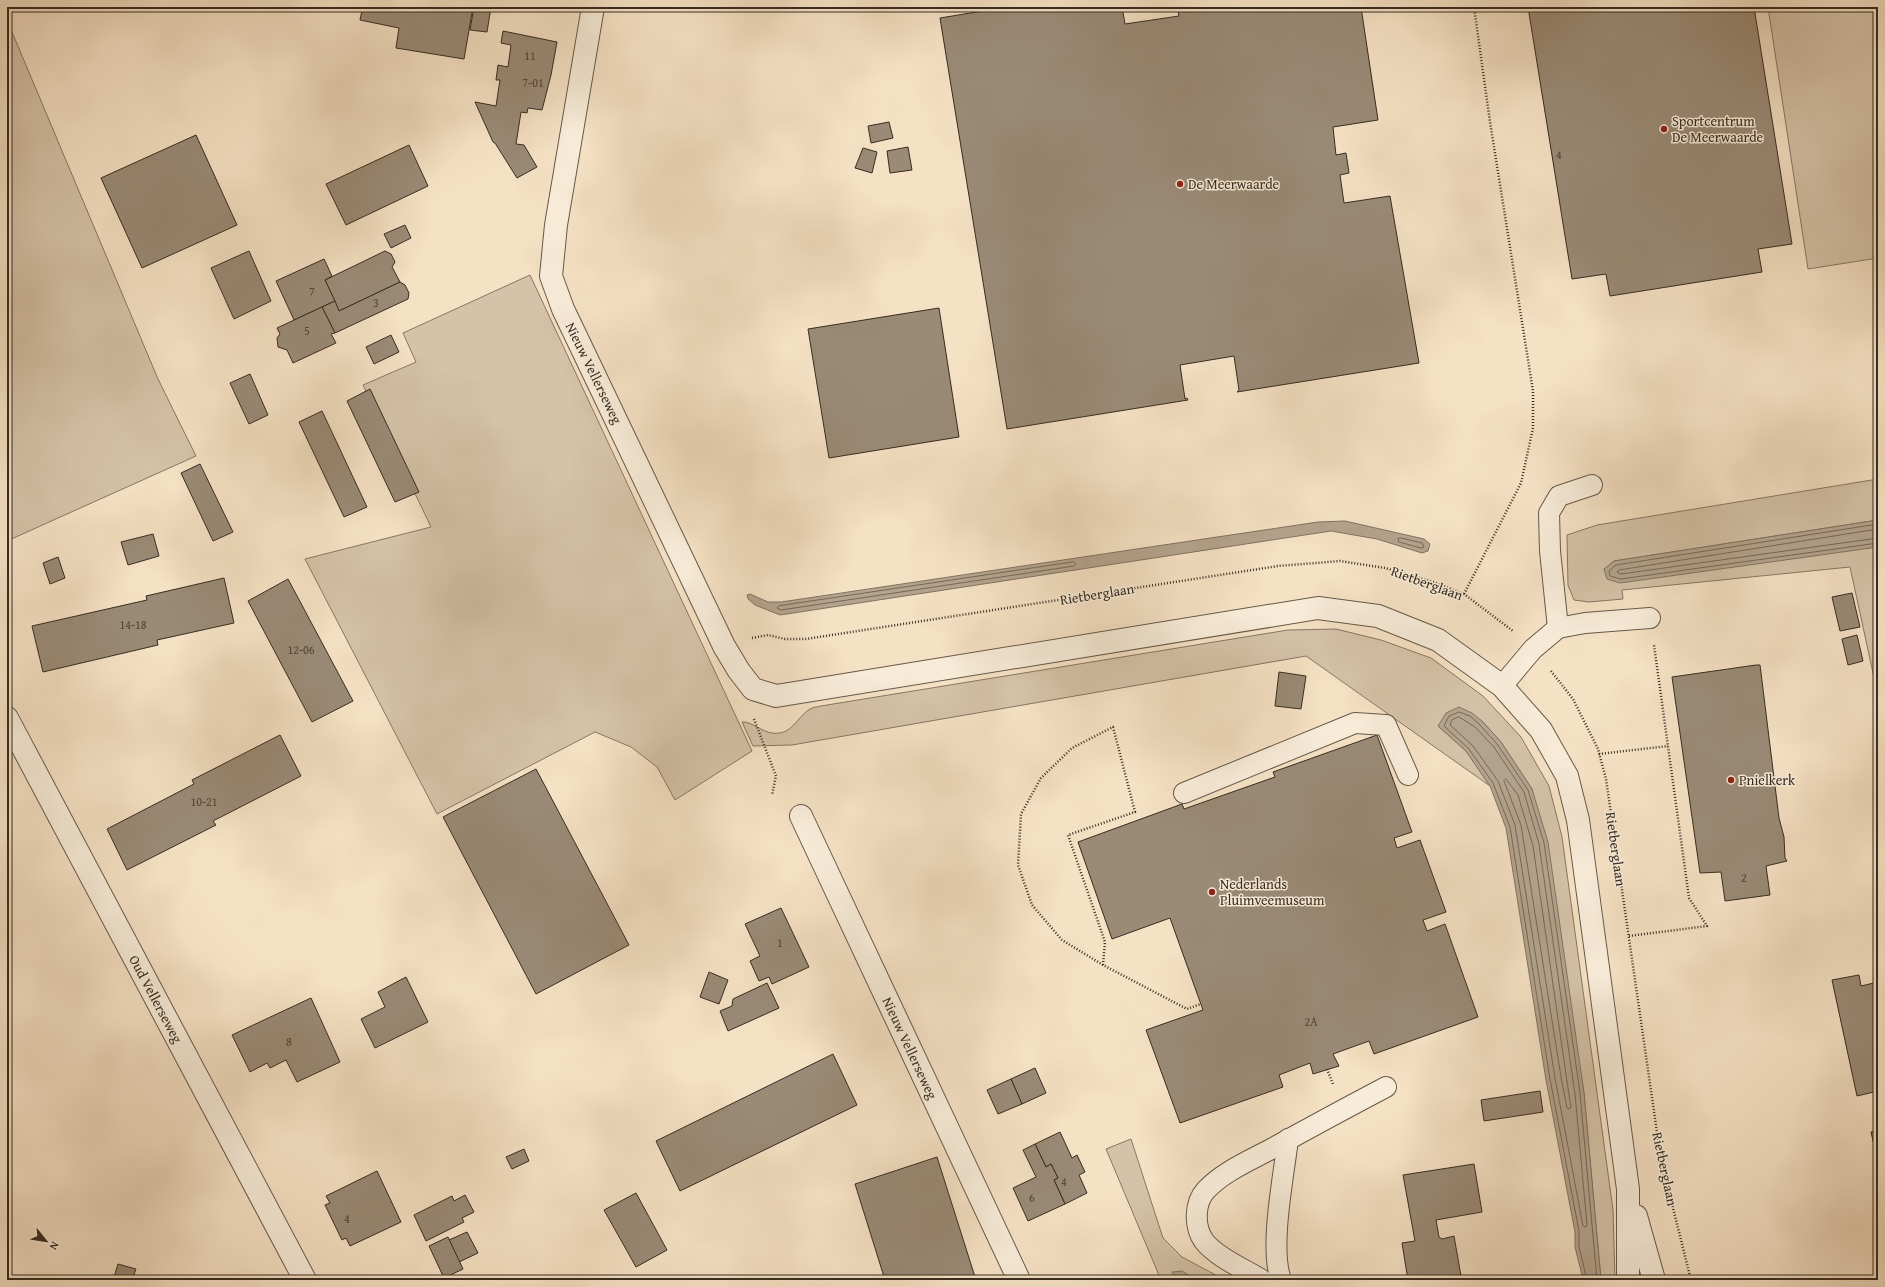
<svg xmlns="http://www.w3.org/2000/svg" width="1885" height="1287" font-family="'Gentium Book Plus',serif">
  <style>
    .green { fill: #d5c2a8; stroke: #867764 }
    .water { fill: #b4a38d; stroke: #827362 }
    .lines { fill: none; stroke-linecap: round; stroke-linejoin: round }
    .shore { stroke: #766857; stroke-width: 1 }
    .building { fill: #9a8a76; stroke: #372c21 }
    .lane-casing { stroke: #66594a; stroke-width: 22 }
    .street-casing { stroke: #66594a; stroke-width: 24 }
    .path { stroke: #372c21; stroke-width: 2.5; stroke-dasharray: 1 2; stroke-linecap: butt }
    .lane { stroke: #f8ecd9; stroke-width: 20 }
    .street { stroke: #f8ecd9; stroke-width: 22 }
    .poi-dot { fill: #8f2418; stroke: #f8ecd9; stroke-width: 1.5 }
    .labels { text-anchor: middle; stroke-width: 3; stroke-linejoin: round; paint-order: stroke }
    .number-label { font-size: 12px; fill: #504436 }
    .poi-label { font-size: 14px; fill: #372c21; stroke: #f8ecd9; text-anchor: start }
    .street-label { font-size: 14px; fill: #372c21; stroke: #f8ecd9 }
  </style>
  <rect width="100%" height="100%" fill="#f5e1c4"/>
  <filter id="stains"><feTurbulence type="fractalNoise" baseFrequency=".005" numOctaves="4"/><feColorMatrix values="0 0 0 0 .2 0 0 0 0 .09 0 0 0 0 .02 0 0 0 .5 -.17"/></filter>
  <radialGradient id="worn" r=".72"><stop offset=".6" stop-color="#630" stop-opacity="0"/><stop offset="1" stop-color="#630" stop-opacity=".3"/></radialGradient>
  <g class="green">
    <polygon points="1768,7 1878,7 1878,258 1808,269"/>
    <polygon points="12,32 158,379 196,456 7,541 7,33"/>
    <polygon points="530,275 752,751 675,800 657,767 631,747 595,732 437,814 305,559 431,527 363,385 416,362 403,333"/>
    <polygon points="1878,479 1878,520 1614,561 1604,569 1878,547 1878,696 1850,567 1622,590 1623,599 1589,602 1574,600 1568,585 1567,535 1597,525"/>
    <path d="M1336,629L1381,640L1431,658L1483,696L1521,737L1549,786L1562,837L1613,1210L1615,1280H1601L1584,1093L1532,789L1501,742L1482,721L1438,726L1466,751L1490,786L1306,656L792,745L753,746L742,722C754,721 764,736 780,733C794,731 800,713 812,708C814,707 818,707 821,706L1288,630Z"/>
    <polygon points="1131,1139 1163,1238 1182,1257 1225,1280 1161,1280 1106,1149"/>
  </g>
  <g class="water">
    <polygon points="1878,520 1878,547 1620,583 1607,579 1604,569 1614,561"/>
    <polygon points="1345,521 1424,539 1430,544 1428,551 1422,553 1377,539 1331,531 780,615 755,605 748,599 747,595 750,594 768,602 781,602 1318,522"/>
    <polygon points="1459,707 1472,713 1482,721 1501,742 1532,789 1548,842 1584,1093 1601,1280 1583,1279 1575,1247 1575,1232 1546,1080 1506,828 1490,786 1466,751 1438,726 1446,713"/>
    <polygon points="1182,1271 1196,1280 1177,1280 1172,1272"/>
  </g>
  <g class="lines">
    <g class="shore">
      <polyline points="1878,524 1616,565 1609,571 1610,576 1621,579 1878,543"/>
      <polyline points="1878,529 1619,570 1617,572 1621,574 1878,538"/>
      <polygon points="1401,538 1422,543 1424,547 1421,548 1399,542 1398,539"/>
      <polygon points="1074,562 1076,564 1074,566 781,610 777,608 779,606"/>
      <polygon points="1459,717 1475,727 1494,747 1524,792 1539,844 1575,1094 1587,1225 1586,1227 1583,1226 1555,1078 1515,825 1498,781 1473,746 1450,725 1452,720"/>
      <polygon points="1506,779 1518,795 1533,846 1569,1095 1571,1107 1569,1109 1567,1108 1561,1077 1521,825 1504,781"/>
      <polyline points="1587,1280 1579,1247 1579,1231 1550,1079 1510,827 1493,783 1469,749 1444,726 1449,716 1459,712 1470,716 1479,724 1497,744 1528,790 1544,843 1580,1093 1597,1280"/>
    </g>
  </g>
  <g class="building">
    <polygon points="348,7 473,7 464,59 396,48 399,28 360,20 362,10"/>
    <polygon points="474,7 491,7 487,32 470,30"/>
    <polygon points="1007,7 1122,7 1125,24 1179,16 1177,7 1361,7 1378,120 1333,127 1336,155 1346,153 1349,173 1340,175 1344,203 1390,196 1419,363 1237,392 1239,390 1234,356 1180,365 1185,399 1187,398 1188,400 1007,429 940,18"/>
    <polygon points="1528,7 1754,7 1792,244 1758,249 1762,272 1610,296 1606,274 1572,279"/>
    <polygon points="503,31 557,42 551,75 542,110 528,108 527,113 521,112 516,144 524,145 537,167 517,178 495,143 493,142 475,102 496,106 500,80 496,80 498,65 508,67 511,45 501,43"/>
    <polygon points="889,122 893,138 871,143 868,126"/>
    <polygon points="196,135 237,225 142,268 101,178"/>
    <polygon points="409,145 428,186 346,225 326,184"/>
    <polygon points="908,147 912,170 890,173 887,151"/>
    <polygon points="863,148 877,152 872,173 855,168"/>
    <polygon points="405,225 411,238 391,248 384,234"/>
    <polygon points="249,251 271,301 234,319 211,268"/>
    <polygon points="385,251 391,254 395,262 392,267 400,282 339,311 325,280"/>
    <polygon points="324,259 332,276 325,280 335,301 294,320 276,281"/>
    <polygon points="400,282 405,285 409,293 408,299 335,333 322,307 335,301 339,311"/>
    <polygon points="322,307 335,333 331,334 336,343 293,363 287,350 278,347 277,338 280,334 277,328"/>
    <polygon points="939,308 959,437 829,458 808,329"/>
    <polygon points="391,335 399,352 374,364 366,347"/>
    <polygon points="250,374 268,415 249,424 230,383"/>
    <polygon points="370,389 419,492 395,502 347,401"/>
    <polygon points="322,411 367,507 344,517 299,422"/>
    <polygon points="200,464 233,532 213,541 181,473"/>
    <polygon points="153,534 159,556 128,565 121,542"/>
    <polygon points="58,557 65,578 50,584 43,563"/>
    <polygon points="224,578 234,623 157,640 158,645 43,672 32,626 147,600 146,596"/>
    <polygon points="288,579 353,701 312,722 248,601"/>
    <polygon points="1852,593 1860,627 1840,631 1832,597"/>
    <polygon points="1857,635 1863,661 1848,665 1842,639"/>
    <polygon points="1756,665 1760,665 1779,818 1784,837 1785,858 1787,861 1766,866 1770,895 1725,901 1721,872 1700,873 1672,677"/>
    <polygon points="1279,672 1306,676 1301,709 1275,706"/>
    <polygon points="280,735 301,776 213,821 216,825 127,870 107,829 194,784 192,780"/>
    <polygon points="1377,735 1412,832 1394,838 1397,848 1420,840 1446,912 1423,920 1427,931 1445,924 1478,1017 1374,1054 1369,1041 1333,1054 1339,1066 1313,1074 1310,1063 1279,1075 1283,1087 1180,1123 1146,1030 1203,1010 1170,918 1112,939 1078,842 1182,804 1184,809 1275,777 1273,772"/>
    <polygon points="536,769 629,945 536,994 443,817"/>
    <polygon points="781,908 809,967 772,984 769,977 759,981 750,961 760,956 745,924"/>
    <polygon points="709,972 728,980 719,1004 700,997"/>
    <polygon points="1859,975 1861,986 1878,982 1878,1091 1857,1096 1832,980"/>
    <polygon points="406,977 428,1022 375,1048 361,1019 385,1007 378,992"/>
    <polygon points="767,983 779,1008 728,1031 720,1011 732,1006 733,999"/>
    <polygon points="311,998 340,1062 297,1082 286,1060 270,1068 267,1063 250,1072 232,1035"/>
    <polygon points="833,1054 857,1105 680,1191 656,1141"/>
    <polygon points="1035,1068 1046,1093 1022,1104 1011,1079"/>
    <polygon points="1011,1079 1022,1104 998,1114 987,1090"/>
    <polygon points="1540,1091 1543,1112 1484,1121 1481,1100"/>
    <polygon points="1878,1130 1878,1163 1871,1132"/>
    <polygon points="1060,1132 1072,1158 1077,1155 1085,1172 1079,1175 1087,1193 1065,1204 1054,1180 1058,1178 1051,1164 1046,1167 1035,1144"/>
    <polygon points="1035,1144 1046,1167 1051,1164 1058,1178 1054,1180 1065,1204 1028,1221 1013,1188 1036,1177 1023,1150"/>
    <polygon points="524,1149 529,1161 512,1169 506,1157"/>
    <polygon points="937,1157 976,1280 885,1280 855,1184"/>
    <polygon points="1474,1164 1482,1212 1436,1220 1439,1237 1442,1239 1454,1236 1461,1276 1448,1278 1448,1280 1408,1280 1402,1243 1415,1241 1403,1175"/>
    <polygon points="377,1171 401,1222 350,1246 346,1238 342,1240 325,1205 330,1203 326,1196"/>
    <polygon points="636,1193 667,1250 636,1267 604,1210"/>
    <polygon points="465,1195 474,1212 462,1218 464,1222 426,1241 414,1215 452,1196 454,1201"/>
    <polygon points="467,1232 478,1253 459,1262 449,1240"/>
    <polygon points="448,1237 463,1269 444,1278 429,1246"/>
    <polygon points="118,1264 136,1269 132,1280 114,1277"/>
    <polygon points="421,1275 423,1280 410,1280"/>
  </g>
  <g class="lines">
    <defs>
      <g id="lane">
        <polyline points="1558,628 1550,551 1549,513 1559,496 1592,485"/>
        <polyline points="1502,686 1533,649 1558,628 1585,623 1650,618"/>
        <polyline points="1184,793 1355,723 1386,725 1408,775"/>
        <path d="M1262,1280C1246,1270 1216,1257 1204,1241C1194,1227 1194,1203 1206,1190C1224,1171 1251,1160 1273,1148C1311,1127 1348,1107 1386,1087"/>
        <path d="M1281,1280C1269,1247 1284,1175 1288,1139"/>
      </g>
      <g id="street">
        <polyline points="593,7 556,225 551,276 563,309 724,646 739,671 753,689 776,696 1318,608 1378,616 1438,640 1502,686 1541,730 1567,776 1578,820 1628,1189 1628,1280"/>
        <polyline points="7,718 305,1280"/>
        <polyline points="801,816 1019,1280"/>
        <polyline points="1636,1216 1654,1280"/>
      </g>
    </defs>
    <use href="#lane" class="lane-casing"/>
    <use href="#street" class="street-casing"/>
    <g class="path">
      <polyline points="1464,594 1521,483 1533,428 1533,391 1490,122 1474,7"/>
      <polyline points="752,638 768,635 785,639 806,639 1278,566 1340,561 1385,568 1433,582 1464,594 1513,631"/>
      <polyline points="1551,671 1573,699 1598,749 1606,779 1661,1160 1691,1280"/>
      <polyline points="754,719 776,776 772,795"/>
      <polyline points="1599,754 1668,746"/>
      <polyline points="1629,936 1707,926 1689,898 1654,645"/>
      <polyline points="1103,965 1105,942 1068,835 1135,812 1113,727 1072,748 1041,778 1021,814 1018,865 1032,905 1062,940 1103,965 1187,1009 1201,1004"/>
      <polyline points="1327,1069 1333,1084"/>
    </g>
    <use href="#lane" class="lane"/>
    <use href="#street" class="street"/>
  </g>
  <g class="poi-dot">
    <circle cx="1664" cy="129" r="4"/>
    <circle cx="1180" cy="184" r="4"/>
    <circle cx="1731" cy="780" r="4"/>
    <circle cx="1212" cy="892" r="4"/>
  </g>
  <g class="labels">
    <g class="number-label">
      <text x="530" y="60">11</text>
      <text x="533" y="87">7-01</text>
      <text x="1559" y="159">4</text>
      <text x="312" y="296">7</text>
      <text x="376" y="307">3</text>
      <text x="307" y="335">5</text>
      <text x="133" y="629">14-18</text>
      <text x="301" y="654">12-06</text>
      <text x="204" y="806">10-21</text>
      <text x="1744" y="882">2</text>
      <text x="780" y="947">1</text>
      <text x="1311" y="1026">2A</text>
      <text x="289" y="1046">8</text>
      <text x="1064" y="1186">4</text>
      <text x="1032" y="1202">6</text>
      <text x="347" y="1223">4</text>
    </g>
    <g class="poi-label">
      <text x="1672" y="126">Sportcentrum<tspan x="1672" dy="16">De Meerwaarde</tspan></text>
      <text x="1188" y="189">De Meerwaarde</text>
      <text x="1739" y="785">Pnielkerk</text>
      <text x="1220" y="889">Nederlands<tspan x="1220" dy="16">Pluimveemuseum</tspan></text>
    </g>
    <g class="street-label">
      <text transform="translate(594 373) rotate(64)" y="5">Nieuw Vellerseweg</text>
      <text transform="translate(1427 583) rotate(20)" y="5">Rietberglaan</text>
      <text transform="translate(1097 594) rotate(-9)" y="5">Rietberglaan</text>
      <text transform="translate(1616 849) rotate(82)" y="5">Rietberglaan</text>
      <text transform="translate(156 999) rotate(62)" y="5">Oud Vellerseweg</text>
      <text transform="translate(910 1048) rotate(65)" y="5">Nieuw Vellerseweg</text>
      <text transform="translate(1665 1169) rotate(78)" y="5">Rietberglaan</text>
    </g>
  </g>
  <rect width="1885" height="1287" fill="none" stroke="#f5e1c4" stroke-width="24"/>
  <rect x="8" y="8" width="1869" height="1271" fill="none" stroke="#372c21" stroke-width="2"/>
  <rect x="12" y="12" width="1861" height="1263" fill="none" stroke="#372c21"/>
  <g transform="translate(46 1241) rotate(120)" stroke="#f8ecd9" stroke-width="3" paint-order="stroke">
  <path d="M0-3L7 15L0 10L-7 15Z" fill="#372c21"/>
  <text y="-6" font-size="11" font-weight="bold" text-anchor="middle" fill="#372c21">N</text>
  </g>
  <rect width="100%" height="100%" filter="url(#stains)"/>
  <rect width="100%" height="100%" fill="url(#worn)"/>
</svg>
